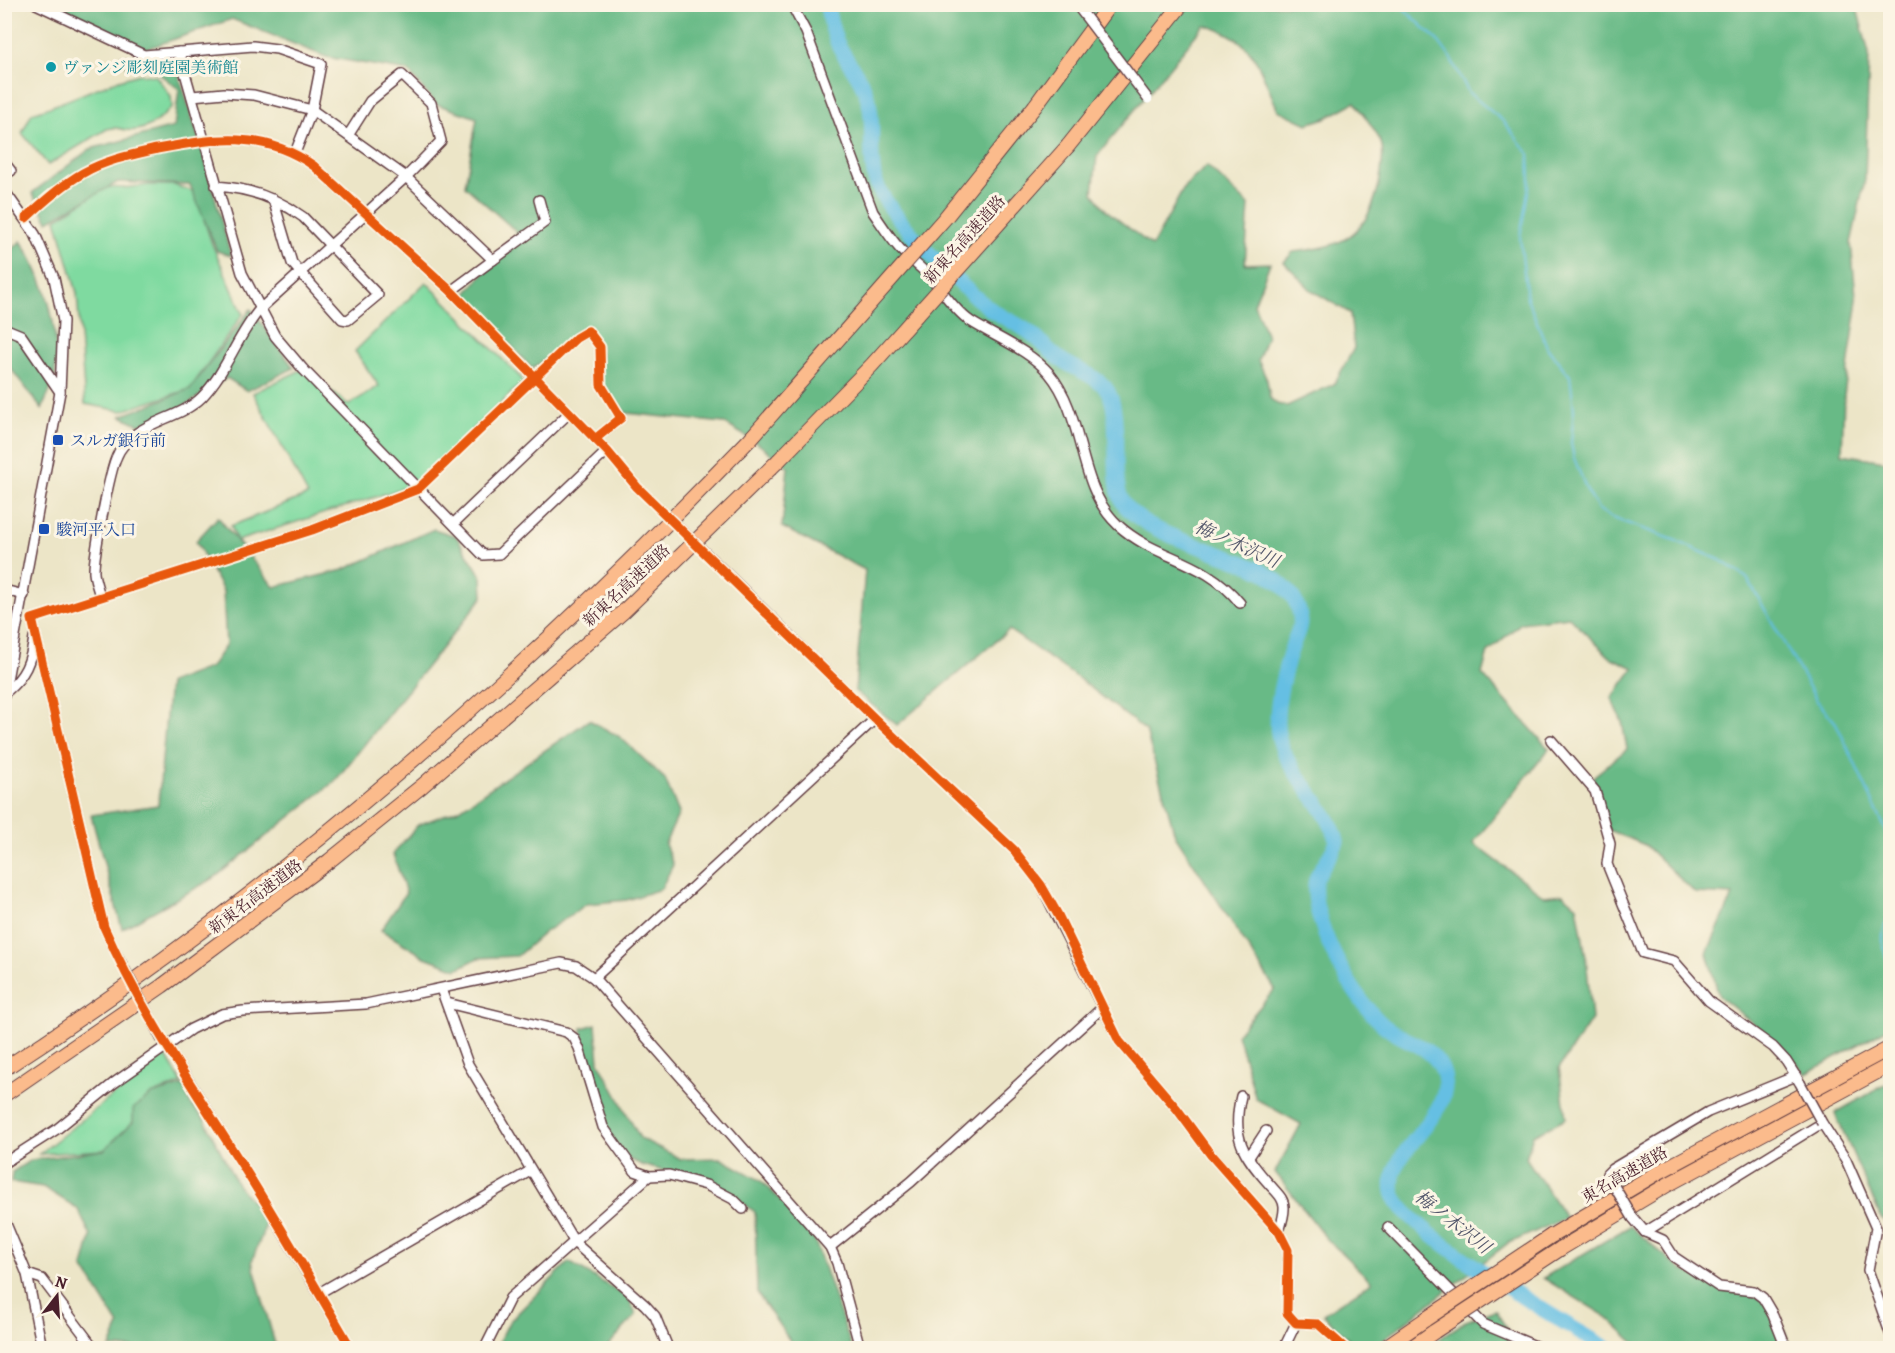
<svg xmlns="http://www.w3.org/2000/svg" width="1895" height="1353" font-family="Alegreya,'Noto Serif JP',serif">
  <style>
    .green { fill: #7fdaa0; stroke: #647c66; stroke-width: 1.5 }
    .forest { fill: #67ba86; stroke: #586c58; stroke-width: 1.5; fill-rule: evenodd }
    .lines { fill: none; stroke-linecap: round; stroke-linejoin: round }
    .stream { stroke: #65bfe3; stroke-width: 2 }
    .river { stroke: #65bfe3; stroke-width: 15 }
    .minor-casing { stroke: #623d42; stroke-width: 12 }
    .highway-casing { stroke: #623d42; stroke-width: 16 }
    .minor { stroke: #fff; stroke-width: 9 }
    .highway { stroke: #fbbb8c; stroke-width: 14 }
    .minor-bridge-casing { stroke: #623d42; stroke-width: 12; stroke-linecap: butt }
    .highway-bridge-casing { stroke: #623d42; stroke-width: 16; stroke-linecap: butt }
    .minor-bridge { stroke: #fff; stroke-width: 9 }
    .highway-bridge { stroke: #fbbb8c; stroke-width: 14 }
    .cycleway-casing { stroke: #fcf5e5; stroke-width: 13 }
    .cycleway { stroke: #e8590c; stroke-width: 9 }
    .culture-dot { fill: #0f9aa8; stroke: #fcf5e5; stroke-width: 2 }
    .transit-dot { fill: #1a4fb4; stroke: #fcf5e5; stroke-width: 2 }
    .labels { text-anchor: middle; stroke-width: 6; stroke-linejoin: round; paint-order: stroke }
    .culture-label { font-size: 16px; fill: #0d838f; stroke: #fcf5e5; text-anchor: start }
    .street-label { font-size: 16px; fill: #4a1f2b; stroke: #fcf5e5 }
    .transit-label { font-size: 16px; fill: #164399; stroke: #fcf5e5; text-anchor: start }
    .water-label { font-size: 18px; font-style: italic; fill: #53576b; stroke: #fcf5e5 }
  </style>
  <rect width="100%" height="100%" fill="#fcf5e5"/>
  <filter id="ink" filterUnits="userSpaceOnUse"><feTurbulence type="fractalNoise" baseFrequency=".0167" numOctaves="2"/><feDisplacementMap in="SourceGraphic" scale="12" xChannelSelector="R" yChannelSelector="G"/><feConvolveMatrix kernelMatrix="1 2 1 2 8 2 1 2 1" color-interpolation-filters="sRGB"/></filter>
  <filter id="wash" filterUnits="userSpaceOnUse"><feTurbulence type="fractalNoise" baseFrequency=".008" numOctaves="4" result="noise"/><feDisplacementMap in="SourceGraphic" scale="24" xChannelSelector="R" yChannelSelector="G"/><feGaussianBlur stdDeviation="1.35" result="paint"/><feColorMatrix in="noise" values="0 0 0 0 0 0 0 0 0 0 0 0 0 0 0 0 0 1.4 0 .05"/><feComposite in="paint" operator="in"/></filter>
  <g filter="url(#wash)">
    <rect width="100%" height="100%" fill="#ece5c7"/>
    <g class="green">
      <path d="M140,74L156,76L171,96L172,107C160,120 145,133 126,130C118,128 115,127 107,129L48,165L22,133L32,113C69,102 102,83 140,74Z"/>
      <polygon points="149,185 174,185 195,192 212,244 243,314 190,389 122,411 85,404 77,293 56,219 106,187 123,188"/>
      <polygon points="426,282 524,381 416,484 237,541 231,526 308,495 253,393 303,369 349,405 379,386 355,351"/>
      <polygon points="165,1054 182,1083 151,1095 133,1122 104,1150 39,1154"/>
    </g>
    <g class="forest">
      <path d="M43,5H1856L1869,53L1865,180L1851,243L1857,307L1844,395L1842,454L1890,462V1027L1806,1074L1771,1038L1719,996L1707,953L1733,895L1695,893L1645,845L1608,830L1593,777L1627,749L1622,722L1612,698L1634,668L1610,657L1569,617L1521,623L1488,652L1482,674L1549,749L1473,843L1544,896L1563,894L1577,906L1586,957L1592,1019L1559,1068L1566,1118L1533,1135L1526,1158L1566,1218L1507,1244L1372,1348H1357L1323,1314L1372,1282L1326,1238L1275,1172L1301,1124L1256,1099L1237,1034L1275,989L1175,835L1146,731L1082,681L1009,630L897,725L855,691L865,570L782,527L788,467L757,443L724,423L626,413L598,384L600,347L586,329L532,369L465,295L518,233L465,186L477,118L436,104L408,71L326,57L232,19L146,49ZM1204,25C1256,38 1258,67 1278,110L1307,124L1326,118L1355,102C1362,113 1380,135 1382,146C1384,157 1381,173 1379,184C1367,236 1343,247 1293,252L1284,262L1311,290L1350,313L1354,348L1334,384L1287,406L1277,404L1270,398L1267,380L1258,360L1267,336L1254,304L1270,263L1245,264L1249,205L1207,166L1185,186L1152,246L1106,210L1093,193L1097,156Z"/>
      <polygon points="121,56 174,59 204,156 231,256 217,251 190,185 118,182 48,221 32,193 90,149 174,127 179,89 150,67 127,67"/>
      <path d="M21,241C46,278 60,329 55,374C54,385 46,398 42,409L5,361V255Z"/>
      <polygon points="251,309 294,368 247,391 227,378 188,404 140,425 121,416 190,389"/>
      <polygon points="218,517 274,587 343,570 434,529 456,536 482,577 483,597 335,781 214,878 122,929 91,815 158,805 169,683 211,667 226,645 223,591 196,541"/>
      <polygon points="589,720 620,737 665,779 679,813 665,844 673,865 661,889 627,900 587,904 545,932 517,956 478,958 457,969 425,957 381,930 406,893 393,854 418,825 460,809"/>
      <polygon points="596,1024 599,1062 640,1138 681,1159 720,1158 760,1180 794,1214 815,1241 852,1348 795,1348 757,1293 755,1212 719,1186 642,1165 616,1154 585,1057 582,1028"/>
      <polygon points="1890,1082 1890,1225 1881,1218 1835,1113"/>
      <polygon points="184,1085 190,1103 205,1120 238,1186 268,1219 252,1261 276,1348 110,1348 119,1325 83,1267 91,1236 77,1208 43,1187 11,1182 12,1172 31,1160 104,1150 133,1122 133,1109 151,1095"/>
      <polygon points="1630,1226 1682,1270 1773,1303 1791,1348 1640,1348 1607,1317 1543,1278"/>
      <polygon points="569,1262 629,1298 636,1315 606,1348 496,1348 509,1322"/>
      <polygon points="1495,1310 1519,1348 1425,1348 1466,1321"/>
    </g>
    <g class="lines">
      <g class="stream">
        <polyline points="1399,4 1439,42 1450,57 1469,93 1503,121 1529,154 1530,180 1520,237 1527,298 1548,349 1570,376 1574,410 1571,443 1574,458 1587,491 1598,509 1610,517 1674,540 1720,560 1747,578 1817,701 1836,723 1890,839"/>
        <path d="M1890,916C1878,933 1883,949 1890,967"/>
      </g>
      <path class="river" d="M826,4C830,18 832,34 839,46C849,65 864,81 869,103C875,128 868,154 875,179C884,213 963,290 993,311C1004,318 1016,323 1026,330C1040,339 1050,353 1063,361C1077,370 1094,375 1105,387C1126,412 1106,485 1126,507C1167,551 1269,553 1295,601C1298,607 1301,615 1300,622C1300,630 1294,639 1292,647C1284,671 1277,698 1277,722C1277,769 1326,798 1337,841C1333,856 1316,870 1315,885C1311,923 1358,1010 1390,1030C1407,1042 1430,1046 1441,1067C1464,1113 1383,1149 1393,1192C1401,1229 1568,1325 1607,1348"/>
    </g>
  </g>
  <g filter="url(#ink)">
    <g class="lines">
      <defs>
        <g id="minor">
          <polyline points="36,4 144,55 253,46 277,49 321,64 312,110 295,153"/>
          <path d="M791,4L806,32L873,212C882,225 890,238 900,249C909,259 921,267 930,277C943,291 954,310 970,321C995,337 1029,350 1049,373C1086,417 1076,486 1118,525C1156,560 1204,558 1240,603"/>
          <polyline points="179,52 242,273 275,336 303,369 483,555 499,554 607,451"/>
          <polyline points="192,96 224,93 254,95 312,110 406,177 493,260 451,291"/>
          <polyline points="4,162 11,171"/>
          <path d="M216,186C249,188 277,198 303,217L378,295L348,320L342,319L292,263L273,199"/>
          <polyline points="4,190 35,234 54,278 63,321 60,392 4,696"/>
          <path d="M26,218C44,201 62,185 83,173C106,160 131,155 157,149C215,138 263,130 314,166L451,291L607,451L637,487"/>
          <polyline points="493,260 545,222 539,200"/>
          <polyline points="4,328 21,335 60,392"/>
          <polyline points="454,523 569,413"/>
          <polyline points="717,564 875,719 1014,850 1041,885 1119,1041 1177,1109 1211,1155 1279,1232 1288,1250 1287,1313 1296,1323 1318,1324 1345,1348"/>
          <polyline points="4,590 24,595"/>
          <path d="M100,596C98,589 95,581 94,573C93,559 110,469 117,456C120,448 128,440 134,435C155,419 183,416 202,397C227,371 237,336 260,309L406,177L441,141L431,103L402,75L370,101L349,134"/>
          <path d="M6,692C25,676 31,662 34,637"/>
          <polyline points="1551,740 1595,791 1610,844 1607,864 1643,953 1674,961 1709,1001 1773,1047 1786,1061 1800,1083"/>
          <polyline points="113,947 104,927 32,619 312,530 418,489 576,338 588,331 600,347 601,385 621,418 595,439"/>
          <polyline points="594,978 875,719"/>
          <polyline points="441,989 468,1064 575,1243 645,1305 655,1316 668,1348"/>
          <polyline points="447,1003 566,1032 574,1038 579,1048 603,1127 635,1171 649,1176 669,1175 706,1185 733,1199 743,1209"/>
          <polyline points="165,1043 254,1184 351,1348"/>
          <path d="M1241,1096C1231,1137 1243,1155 1270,1185C1276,1192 1285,1199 1284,1209C1284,1216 1281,1225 1279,1232"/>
          <polyline points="1249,1157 1266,1131"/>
          <polyline points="4,1163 57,1129 114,1083 191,1029 222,1014 243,1011 366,1004 561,963 576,966 594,978 830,1247 837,1263 860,1348"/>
          <polyline points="1607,1174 1612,1169 1708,1112 1796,1076"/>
          <polyline points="1633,1218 1645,1232 1663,1240 1674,1257 1719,1287 1754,1291 1763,1298 1773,1315 1786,1348"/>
          <polyline points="4,1219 27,1274 42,1348"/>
          <polyline points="1388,1227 1483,1324 1540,1348"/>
          <polyline points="1645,1232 1822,1123 1846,1160 1876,1228 1868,1270 1890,1333"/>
          <polyline points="830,1247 911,1182 1103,1007"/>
          <polyline points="27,1274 42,1279 94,1348"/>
          <polyline points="319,1293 530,1171"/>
          <polyline points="485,1348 510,1298 649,1176"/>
          <polyline points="1284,1348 1296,1323"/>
        </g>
        <g id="highway">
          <polyline points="1035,106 1110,4"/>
          <polyline points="1068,146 1182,4"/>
          <path d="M4,1069C279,891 525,673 751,438"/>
          <polyline points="4,1095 162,986 329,861 422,786 623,612 779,460"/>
          <polyline points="1551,1236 1659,1172 1890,1048"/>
          <polyline points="1560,1249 1667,1185 1890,1065"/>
          <polyline points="1384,1348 1426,1319"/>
          <polyline points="1411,1348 1435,1331"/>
        </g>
      </defs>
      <use href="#minor" class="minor-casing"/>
      <use href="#highway" class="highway-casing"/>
      <use href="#minor" class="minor"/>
      <use href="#highway" class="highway"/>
      <defs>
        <g id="minor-bridge">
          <polyline points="1076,4 1148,99"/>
          <polyline points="637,487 717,564"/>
          <polyline points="113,947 162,1040"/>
          <polyline points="1800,1083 1822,1123"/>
          <polyline points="1607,1174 1633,1218"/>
        </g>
        <g id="highway-bridge">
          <polyline points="751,438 945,218 1035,106"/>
          <polyline points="779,460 872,365 1068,146"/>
          <polyline points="1426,1319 1551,1236"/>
          <polyline points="1435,1331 1560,1249"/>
        </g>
      </defs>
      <use href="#minor-bridge" class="minor-bridge-casing"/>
      <use href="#highway-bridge" class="highway-bridge-casing"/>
      <use href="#minor-bridge" class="minor-bridge"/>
      <use href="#highway-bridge" class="highway-bridge"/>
      <defs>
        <g id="cycleway">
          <path d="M26,218C44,201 62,185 83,173C106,160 131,155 157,149C215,138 263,130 314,166L451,291L607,451L637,487L875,719L1014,850L1041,885L1058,915L1119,1041L1177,1109L1211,1155L1279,1232L1288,1250L1287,1313L1296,1323L1318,1324L1345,1348"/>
          <path d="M351,1348C316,1288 281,1227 244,1168C194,1089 141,1012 104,927L32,619L312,530L418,489L576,338L588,331L600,347L601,385L621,418L595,439"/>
        </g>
      </defs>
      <use href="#cycleway" class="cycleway-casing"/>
      <use href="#cycleway" class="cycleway"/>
    </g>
  </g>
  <circle class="culture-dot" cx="51" cy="67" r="6"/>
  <g class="transit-dot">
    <rect x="52" y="434" width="12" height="12" rx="3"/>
    <rect x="38" y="523" width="12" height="12" rx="3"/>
  </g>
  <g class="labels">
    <g class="culture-label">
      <text x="63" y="73">ヴァンジ彫刻庭園美術館</text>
    </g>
    <g class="street-label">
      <text transform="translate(964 239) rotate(-48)" y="6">新東名高速道路</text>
      <text transform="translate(626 585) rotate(-43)" y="6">新東名高速道路</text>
      <text transform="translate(255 896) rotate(-37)" y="6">新東名高速道路</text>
      <text transform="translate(1624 1174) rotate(-30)" y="6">東名高速道路</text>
    </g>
    <g class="transit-label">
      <text x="70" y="446">スルガ銀行前</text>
      <text x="56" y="535">駿河平入口</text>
    </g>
    <g class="water-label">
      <text transform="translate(1237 544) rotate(24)" y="6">梅ノ木沢川</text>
      <text transform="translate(1453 1222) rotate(38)" y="6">梅ノ木沢川</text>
    </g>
  </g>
  <rect width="1895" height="1353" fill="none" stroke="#fcf5e5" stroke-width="24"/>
  <g transform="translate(57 1296) rotate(17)" stroke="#fcf5e5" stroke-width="4.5" paint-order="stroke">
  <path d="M0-4.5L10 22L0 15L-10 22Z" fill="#4a1f2b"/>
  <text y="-9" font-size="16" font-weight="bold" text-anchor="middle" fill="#4a1f2b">N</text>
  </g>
</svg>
